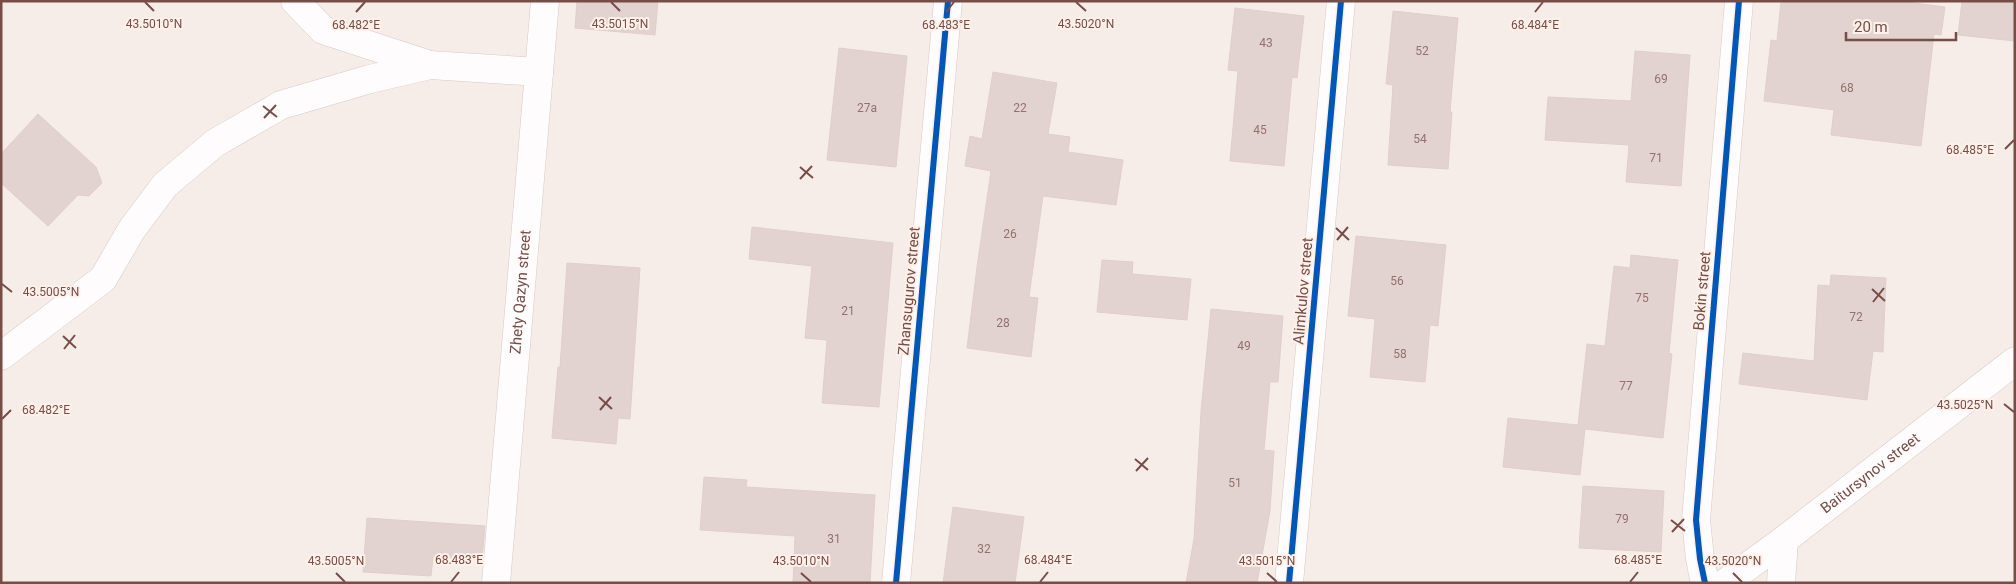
<svg xmlns="http://www.w3.org/2000/svg" width="2016" height="584" font-family="Roboto,sans-serif">
  <style>
    .building { fill: #e3d3d0; stroke: #e0cfca }
    .lines { fill: none; stroke-linecap: round; stroke-linejoin: round }
    .street-casing { stroke: #d6c9c5; stroke-width: 29 }
    .street { stroke: #fefcfc; stroke-width: 28 }
    .cycleway-casing { stroke: #fff1e9; stroke-width: 9 }
    .cycleway { stroke: #0057b8; stroke-width: 6 }
    .ticks { fill: none; stroke: #764d47; stroke-width: 2 }
    .labels { text-anchor: middle; stroke-width: 4; stroke-linejoin: round; paint-order: stroke }
    .number-label { font-size: 12px; fill: #93716c }
    .street-label { font-size: 15px; fill: #764d47; stroke: #fff1e9 }
    .ticks-label { font-size: 12px; text-anchor: middle; fill: #764d47; stroke: #fff1e9; stroke-width: 4; stroke-linejoin: round; paint-order: stroke }
  </style>
  <rect width="100%" height="100%" fill="#f7ede8"/>
  <g class="building">
    <polygon points="577,1 658,1 655,35 575,28"/>
    <polygon points="1781,1 1899,1 1945,7 1941,35 1934,34 1921,146 1831,135 1834,110 1764,101 1771,40 1777,41"/>
    <polygon points="1962,1 2015,1 2015,41 1958,35"/>
    <polygon points="1235,8 1304,16 1297,78 1292,77 1284,166 1230,161 1238,71 1228,70"/>
    <polygon points="1393,11 1458,18 1450,112 1452,112 1448,169 1388,165 1393,85 1386,84"/>
    <polygon points="839,48 907,56 896,167 827,160"/>
    <polygon points="1635,51 1690,55 1681,186 1626,182 1629,145 1545,140 1548,97 1631,101"/>
    <polygon points="993,72 1057,83 1048,134 1070,137 1068,152 1123,160 1116,205 1043,196 1029,297 1038,298 1031,357 967,348 977,267 991,171 965,166 970,136 982,139"/>
    <polygon points="38,114 96,167 102,183 89,196 78,195 48,226 1,183 1,154"/>
    <polygon points="752,227 893,243 879,407 822,403 827,340 805,338 812,266 749,259"/>
    <polygon points="1356,236 1446,245 1438,326 1430,325 1425,382 1370,377 1375,319 1348,316"/>
    <polygon points="1631,255 1678,260 1669,353 1672,354 1663,438 1585,429 1580,475 1503,467 1508,418 1578,425 1587,344 1605,346 1614,266 1630,268"/>
    <polygon points="1102,260 1133,262 1132,274 1191,279 1187,320 1097,312"/>
    <polygon points="567,263 640,268 630,419 618,418 616,444 552,438 558,367 560,367"/>
    <polygon points="1831,275 1886,278 1883,352 1873,351 1867,400 1739,384 1743,353 1814,361 1818,285 1830,286"/>
    <polygon points="1211,309 1283,316 1278,382 1270,382 1264,450 1274,451 1270,511 1257,583 1186,583 1194,539 1201,411"/>
    <polygon points="704,477 747,480 746,487 875,495 870,583 793,583 795,536 700,530"/>
    <polygon points="1583,486 1664,491 1661,552 1579,548"/>
    <polygon points="953,507 1024,517 1015,583 943,583"/>
    <polygon points="367,518 485,526 482,560 433,557 431,576 363,572"/>
  </g>
  <g class="lines">
    <defs>
      <g id="street">
        <polyline points="295,1 323,30 430,65 539,72"/>
        <polyline points="1,356 103,279 132,229 165,185 215,143 281,105 370,79 430,65"/>
        <path id="s1" d="M496,583L545,1"/>
        <polyline points="896,583 948,1"/>
        <polyline points="1289,583 1341,1"/>
        <polyline points="1705,583 1700,559 1696,520 1739,1"/>
        <path id="s2" d="M1725,583L1784,540L2015,361"/>
        <polyline points="1781,583 1784,540"/>
      </g>
    </defs>
    <use href="#street" class="street-casing"/>
    <use href="#street" class="street"/>
    <defs>
      <g id="cycleway">
        <polyline points="896,583 948,1"/>
        <polyline points="1289,583 1341,1"/>
        <polyline points="1705,583 1700,559 1696,520 1739,1"/>
      </g>
    </defs>
    <use href="#cycleway" class="cycleway-casing"/>
    <use href="#cycleway" class="cycleway"/>
  </g>
  <path class="ticks" d="M145,2L154,11M611,2L620,11M1076,2L1086,11M356,12L365,2M946,12L954,2M1535,12L1543,2M263,106L277,117M264,118L276,105M2005,149L2014,140M800,167L813,178M800,179L812,166M1336,228L1349,240M1337,240L1348,227M2,284L12,292M1872,289L1885,301M1873,302L1884,288M63,336L76,348M64,349L75,335M599,397L612,409M2004,404L2014,412M600,410L611,397M2,419L11,410M1135,459L1148,470M1136,471L1148,458M1671,520L1685,531M1672,532L1684,519M336,573L345,582M801,573L811,582M1267,573L1277,582M1733,573L1742,582M451,582L459,572M1040,582L1048,572M1630,582L1638,572"/>
  <g class="labels">
    <g class="number-label">
      <text x="1266" y="47">43</text>
      <text x="1422" y="55">52</text>
      <text x="1661" y="83">69</text>
      <text x="1847" y="92">68</text>
      <text x="867" y="112">27а</text>
      <text x="1020" y="112">22</text>
      <text x="1260" y="134">45</text>
      <text x="1420" y="143">54</text>
      <text x="1656" y="162">71</text>
      <text x="1010" y="238">26</text>
      <text x="1397" y="285">56</text>
      <text x="1642" y="302">75</text>
      <text x="848" y="315">21</text>
      <text x="1856" y="321">72</text>
      <text x="1003" y="327">28</text>
      <text x="1244" y="350">49</text>
      <text x="1400" y="358">58</text>
      <text x="1626" y="390">77</text>
      <text x="1235" y="487">51</text>
      <text x="1622" y="523">79</text>
      <text x="834" y="543">31</text>
      <text x="984" y="553">32</text>
    </g>
    <g class="street-label">
      <text transform="translate(909 291) rotate(-85)" y="5">Zhansugurov street</text>
      <text transform="translate(1303 291) rotate(-85)" y="5">Alimkulov street</text>
      <text transform="translate(1702 291) rotate(-85)" y="5">Bokin street</text>
      <text dy="5" stroke="none"><textPath href="#s1" startOffset="292">Zhety Qazyn street</textPath></text>
      <text dy="5" stroke="none"><textPath href="#s2" startOffset="182">Baitursynov street</textPath></text>
    </g>
  </g>
  <g class="ticks-label">
    <text x="154" y="28">43.5010°N</text>
    <text x="620" y="28">43.5015°N</text>
    <text x="1086" y="28">43.5020°N</text>
    <text x="356" y="29">68.482°E</text>
    <text x="1535" y="29">68.484°E</text>
    <text x="946" y="29">68.483°E</text>
    <text x="1970" y="154">68.485°E</text>
    <text x="51" y="296">43.5005°N</text>
    <text x="1965" y="409">43.5025°N</text>
    <text x="46" y="414">68.482°E</text>
    <text x="459" y="564">68.483°E</text>
    <text x="1048" y="564">68.484°E</text>
    <text x="1638" y="564">68.485°E</text>
    <text x="336" y="565">43.5005°N</text>
    <text x="801" y="565">43.5010°N</text>
    <text x="1267" y="565">43.5015°N</text>
    <text x="1733" y="565">43.5020°N</text>
  </g>
  <rect width="2016" height="584" fill="none" stroke="#764d47" stroke-width="5"/>
  <path d="M1846 32v8h110v-8" fill="none" stroke="#764d47" stroke-width="2.5"/>
  <text x="1854" y="32" font-size="15" fill="#764d47" stroke="#fff1e9" stroke-width="4" paint-order="stroke">20 m</text>
</svg>
